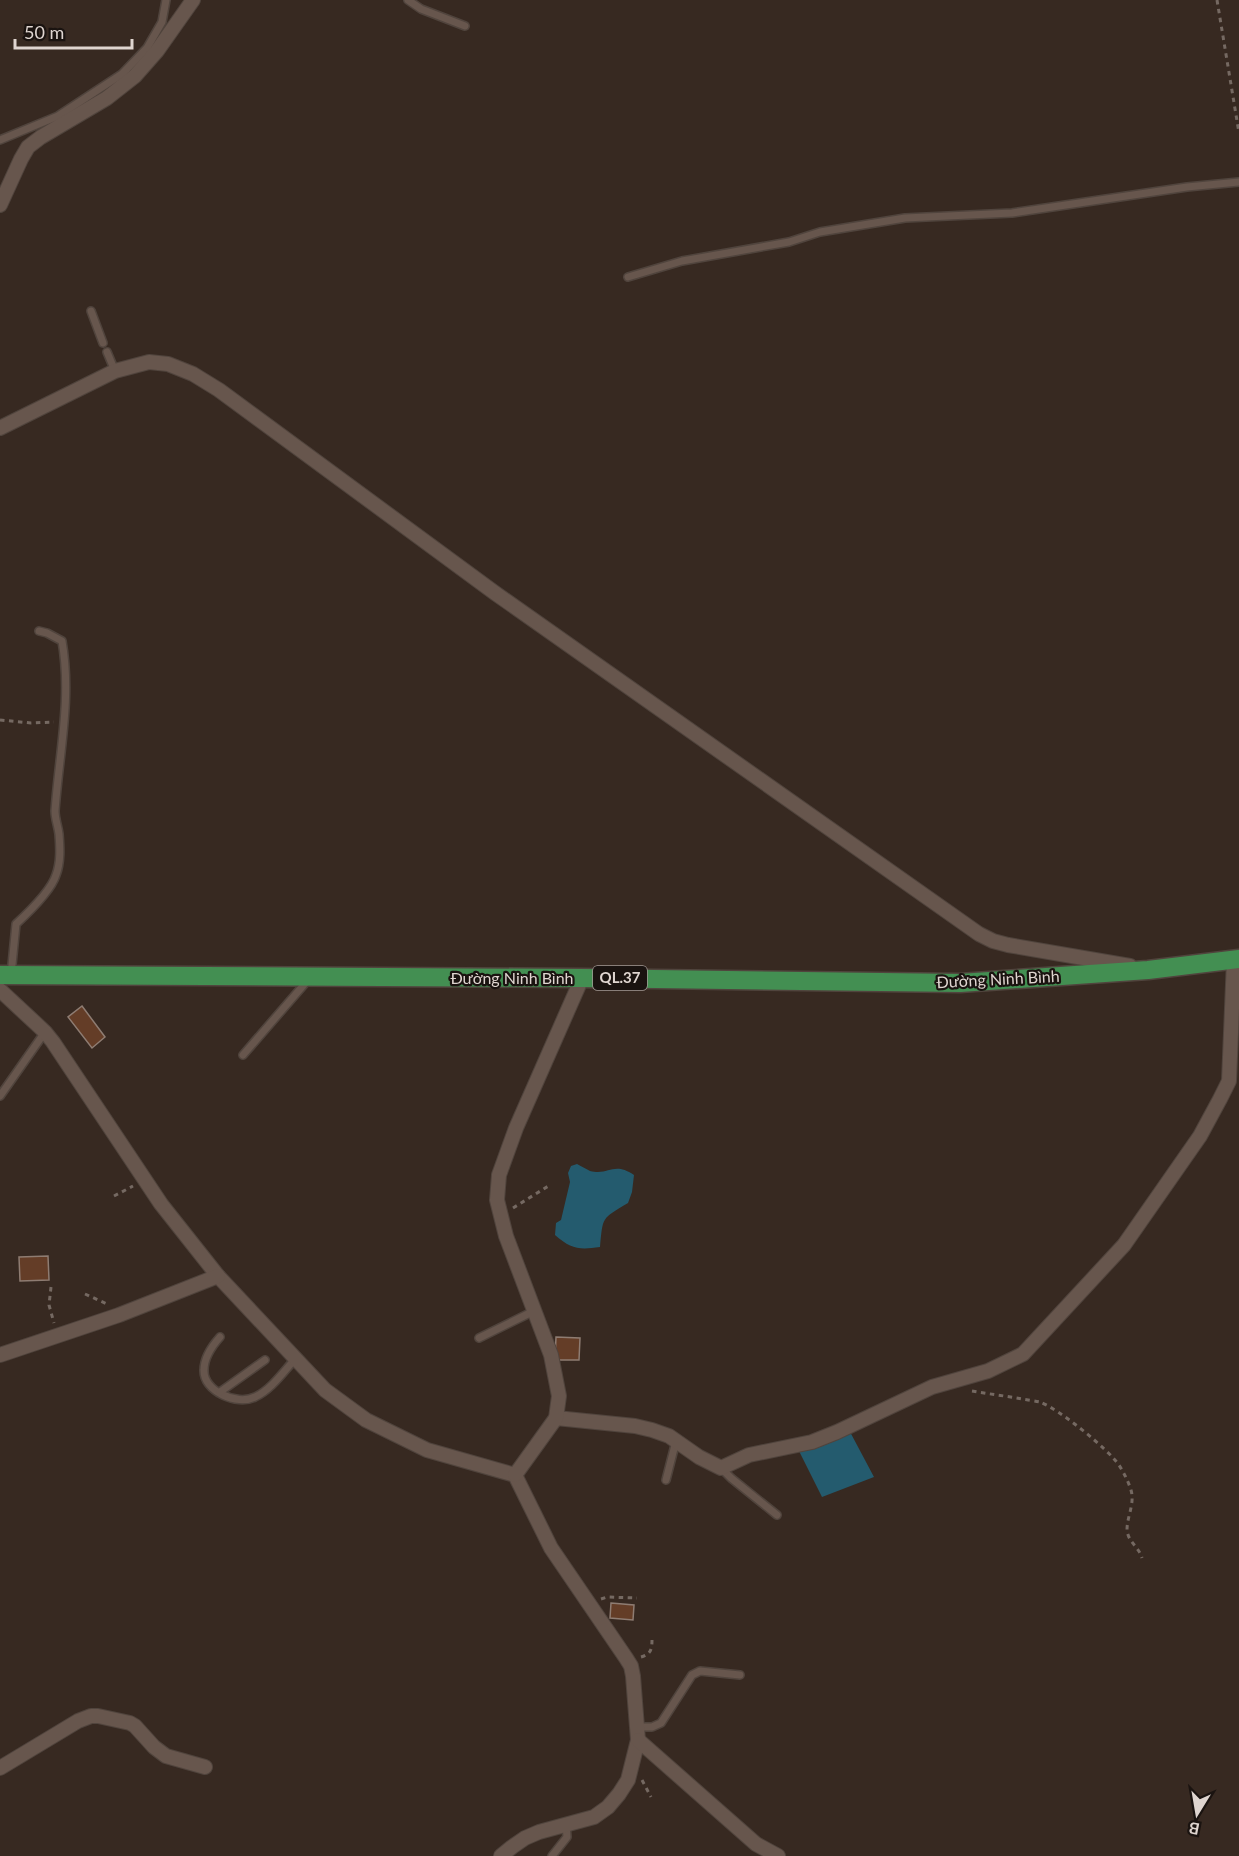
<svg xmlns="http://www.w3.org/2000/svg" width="1239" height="1856" font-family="Lato,sans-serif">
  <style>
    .water { fill: #245b6e }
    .building { fill: #643d27; stroke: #8e7c72; stroke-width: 1.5 }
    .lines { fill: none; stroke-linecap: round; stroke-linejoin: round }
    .service-casing { stroke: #50443d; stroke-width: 10 }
    .minor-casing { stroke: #50443d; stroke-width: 16 }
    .trunk-casing { stroke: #50443d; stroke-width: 21 }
    .path { stroke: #756962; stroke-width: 3; stroke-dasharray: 4.5 4.5; stroke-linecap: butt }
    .service { stroke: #67564d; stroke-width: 7 }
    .minor { stroke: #67564d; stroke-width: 14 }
    .trunk { stroke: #438f52; stroke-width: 18 }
    .labels { text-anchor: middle; stroke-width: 4.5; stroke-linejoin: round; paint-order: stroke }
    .shield { fill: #1a1310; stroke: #a49b96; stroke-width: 1.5 }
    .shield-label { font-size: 15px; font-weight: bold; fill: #dfd5d0 }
    .street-label { font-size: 16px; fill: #dfd5d0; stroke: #1a1310 }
  </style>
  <rect width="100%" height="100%" fill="#372921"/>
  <g class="water">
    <path d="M577,1164C581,1166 586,1169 590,1171C609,1176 613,1161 634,1175L632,1192L628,1203C601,1219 603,1217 600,1247C579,1250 571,1249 555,1235L556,1223L561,1220L570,1182L568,1173L571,1166Z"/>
    <polygon points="849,1430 874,1477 822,1497 798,1449"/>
  </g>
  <g class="building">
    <polygon points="82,1006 105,1037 92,1048 68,1017"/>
    <polygon points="48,1256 49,1280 20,1281 19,1257"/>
    <polygon points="556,1337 580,1338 579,1360 555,1360"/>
    <polygon points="611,1603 634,1605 633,1620 610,1618"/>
  </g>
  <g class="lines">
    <defs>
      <g id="service">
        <polyline points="408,0 421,9 465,26"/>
        <polyline points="0,140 58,116 122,74 147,48 162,22 166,0"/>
        <polyline points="628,277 682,261 789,242 820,232 905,218 1012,213 1187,187 1239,182"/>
        <polyline points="91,311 103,343"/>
        <polyline points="107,352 115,371"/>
        <path d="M11,975L16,924C29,912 51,891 56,875C61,862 60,847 59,834C58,826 55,819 55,811C59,754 72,698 62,641L47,633L39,631"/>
        <polyline points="243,1055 308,980"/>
        <polyline points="0,1096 45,1032"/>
        <path d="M220,1337C212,1346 204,1357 204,1370C203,1391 237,1406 255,1397C271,1390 284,1371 296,1358"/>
        <polyline points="479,1338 534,1311"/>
        <polyline points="220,1392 265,1360"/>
        <polyline points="721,1468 731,1478 777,1515"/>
        <polyline points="666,1480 676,1441"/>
        <polyline points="637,1727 652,1727 661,1723 692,1675 700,1671 740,1675"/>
        <polyline points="552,1856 567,1837 566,1825"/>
      </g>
      <g id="minor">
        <polyline points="0,205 21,159 28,147 41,137 107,98 135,76 157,51 193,0"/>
        <polyline points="0,428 115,371 149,362 168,364 193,374 219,390 495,593 979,934 993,941 1008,945 1130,966"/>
        <polyline points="0,990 45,1032 53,1042 161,1204 218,1276 325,1390 366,1420 427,1450 515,1475 551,1548 626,1658 631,1666 633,1676 638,1740 628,1780 619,1794 608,1807 594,1817 539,1832 525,1838 512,1847 501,1856"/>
        <polyline points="0,1355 119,1315 218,1276"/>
        <polyline points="556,1418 635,1426 652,1430 669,1436 699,1457 721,1468 749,1455 812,1442 837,1432 932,1387 988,1371 1023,1354 1124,1245 1200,1136 1220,1099 1229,1081 1234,960"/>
        <polyline points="515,1475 556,1418 559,1396 551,1355 506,1236 497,1200 499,1175 516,1128 582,978"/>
        <polyline points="638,1740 756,1844 778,1856"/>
        <polyline points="0,1768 78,1721 91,1716 98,1716 130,1723 135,1726 154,1747 166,1756 205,1767"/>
      </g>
      <polyline id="trunk" points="0,975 582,978 960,983 1148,970 1239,959"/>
    </defs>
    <use href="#service" class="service-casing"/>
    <use href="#minor" class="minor-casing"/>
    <use href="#trunk" class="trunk-casing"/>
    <g class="path">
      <polyline points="1217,0 1239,133"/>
      <polyline points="0,720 31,723 54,722"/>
      <polyline points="114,1196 133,1186"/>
      <polyline points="513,1208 550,1185"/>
      <polyline points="51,1287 49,1305 54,1323"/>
      <polyline points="85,1294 107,1304"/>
      <path d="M972,1391C989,1394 1006,1396 1022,1399C1028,1400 1035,1401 1040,1402C1059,1409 1108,1449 1119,1465C1124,1473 1128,1481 1131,1490C1135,1504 1127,1516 1127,1530C1128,1542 1139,1547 1142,1558"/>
      <polyline points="601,1599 607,1597 637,1598"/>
      <path d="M641,1657C652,1654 652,1648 652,1638"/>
      <polyline points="642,1780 651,1797"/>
    </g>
    <use href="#service" class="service"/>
    <use href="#minor" class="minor"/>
    <use href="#trunk" class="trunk"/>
  </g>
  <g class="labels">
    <rect class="shield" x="593" y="966" width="54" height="24" rx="4.5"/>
    <g class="shield-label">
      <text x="620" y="983">QL.37</text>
    </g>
    <g class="street-label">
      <text x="512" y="984">Đường Ninh Bình</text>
      <text transform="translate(998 979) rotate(-3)" y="6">Đường Ninh Bình</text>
    </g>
  </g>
  <g transform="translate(1197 1814) rotate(191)" stroke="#1a1310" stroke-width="4.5" paint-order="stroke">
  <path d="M0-4.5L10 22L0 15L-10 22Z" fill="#dfd5d0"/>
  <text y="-9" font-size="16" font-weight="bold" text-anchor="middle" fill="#dfd5d0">B</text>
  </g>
  <path d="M15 39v9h117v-9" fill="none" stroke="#dfd5d0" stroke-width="3"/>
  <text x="24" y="39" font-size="18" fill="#dfd5d0" stroke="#1a1310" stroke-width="4.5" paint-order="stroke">50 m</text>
</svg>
